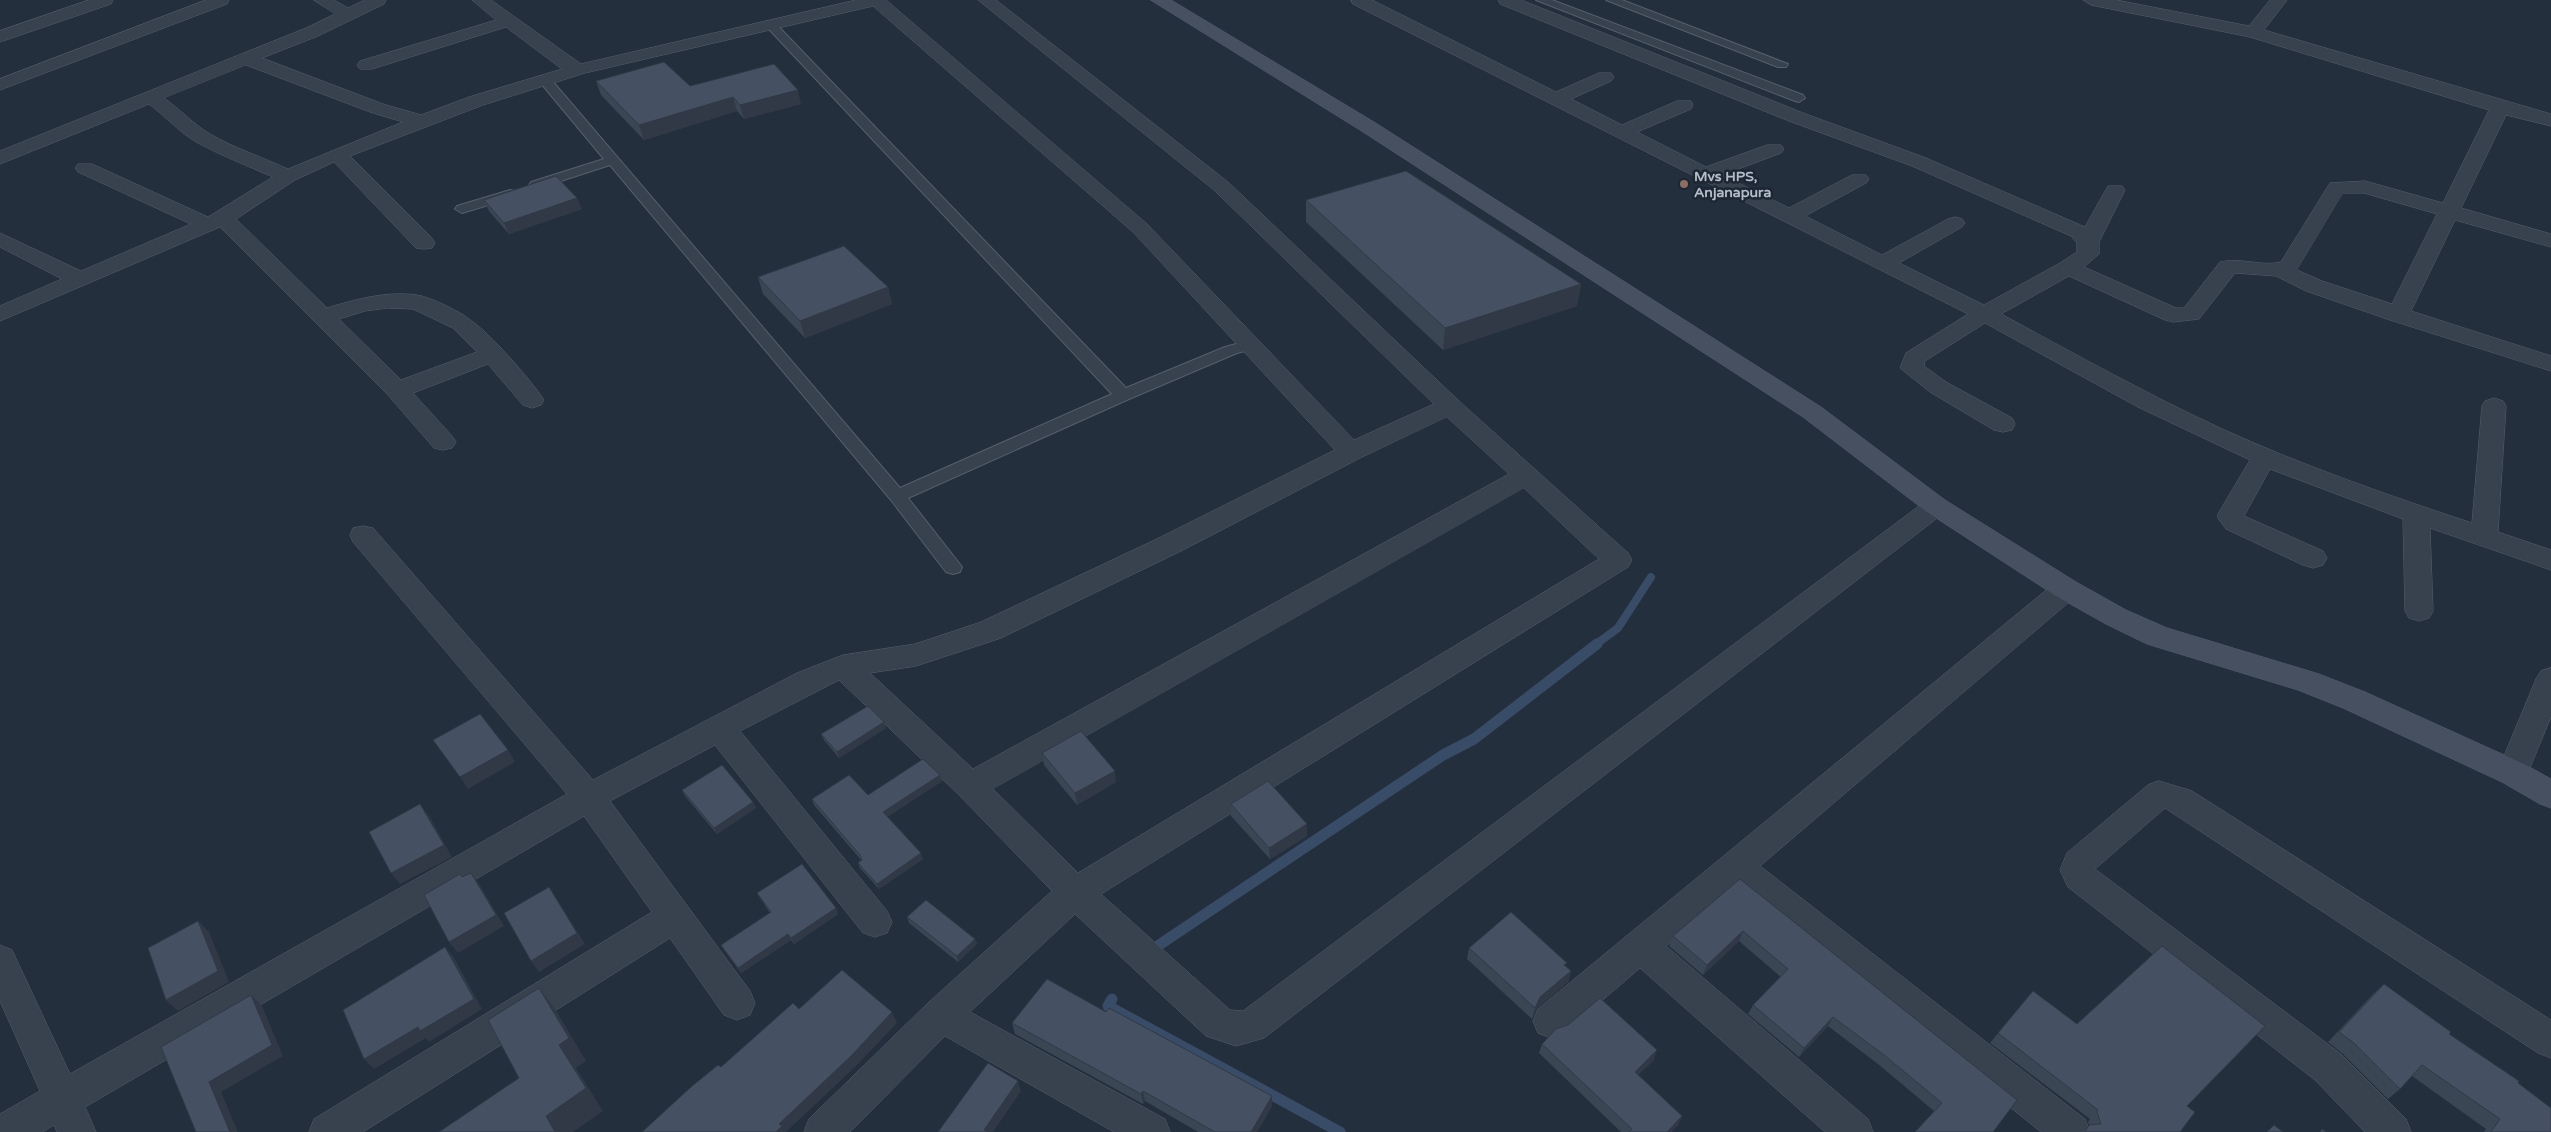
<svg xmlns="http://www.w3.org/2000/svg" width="2551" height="1132" font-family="'Varela Round',sans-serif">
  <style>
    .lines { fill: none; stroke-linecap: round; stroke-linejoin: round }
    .stream-far1 { stroke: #394c67; stroke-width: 8 }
    .stream { stroke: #394c67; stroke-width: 11 }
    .lane-casing { stroke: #565f6c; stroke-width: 2 }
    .street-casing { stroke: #565f6c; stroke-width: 1 }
    .secondary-casing { stroke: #565f6c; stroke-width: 1 }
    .lane { fill: #38414e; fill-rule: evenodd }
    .street { fill: #38414e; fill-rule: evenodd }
    .secondary { fill: #465061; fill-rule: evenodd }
    .wall { fill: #3b4654 }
    .shaded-wall { fill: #303945 }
    .building { fill: #455162; stroke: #303945 }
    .education-dot { fill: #8d6e63; stroke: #1d2633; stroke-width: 2 }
    .labels { text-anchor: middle; stroke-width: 5; stroke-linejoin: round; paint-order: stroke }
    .far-poi-label { font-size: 14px; font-weight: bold; fill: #b4bcc9; stroke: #1d2633; text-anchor: start }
  </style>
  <rect width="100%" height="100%" fill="#242f3e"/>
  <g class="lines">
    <polyline class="stream-far1" points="1595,645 1618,628 1651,577"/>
    <g class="stream">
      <polyline points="1159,945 1443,755 1474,739 1597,644"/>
      <polyline points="1112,999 1108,1006 1340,1132"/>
    </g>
    <defs>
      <g id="lane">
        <polygon points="1536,0 1552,0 1803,95 1805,98 1799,102 1795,101"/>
        <polygon points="1606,0 1622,0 1788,64 1786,67 1778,67"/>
        <polygon points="770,21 774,22 1126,388 1225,347 1251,340 1259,345 1257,348 1237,353 1129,399 908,498 962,567 960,572 953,574 946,572 891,500 610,165 536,189 529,185 531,182 604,159 540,82 538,79 540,76 548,76 900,488 1112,394 766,26 766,22"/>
        <polygon points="510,190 515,191 517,194 515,197 462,213 455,209 457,206"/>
      </g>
      <g id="street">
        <polygon points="89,0 113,0 111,4 0,42 0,31"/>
        <polygon points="206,0 229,0 227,4 0,90 0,79"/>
        <path d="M314,0H334L348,8L365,0H386L384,4L318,36L262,58L383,104L421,115L469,97L562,69L506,27L372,69H360L357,65L360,61L496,20L472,0H491L581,64L856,0H886L1147,224L1354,440L1434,404L1214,190L978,0H996L1228,182L1459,401L1628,553L1632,560L1628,567L1101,894L1230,1010L1243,1011L1927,500L1936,497L1945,500L1949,506L1945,512L1264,1038L1236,1046L1206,1036L1075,914L970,1012L1165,1119L1170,1132H1114L945,1036L850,1132H804L809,1119L928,1003L1052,891L959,795L839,680L740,731L887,911L892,922L887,933L875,937L863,933L715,745L610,801L750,991L755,1003L750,1015L737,1020L724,1015L670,938L363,1132H309L314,1119L652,912L584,816L85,1107L96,1132H57L54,1125L42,1132H0V1114L40,1091L0,1001V945L12,950L70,1074L567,794L353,542L350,535L353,528L363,526L373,528L593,780L797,673L843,655L915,644L981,622L1161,537L1335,450L1133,232L873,6L585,73L483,105L350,156L432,238L435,243L432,248L424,249L416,248L334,162L295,180L236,219L327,308C357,299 386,291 417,295C430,297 459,311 469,319C490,333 530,379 544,400L541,405L532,408L523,405L488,364L413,393L452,436L456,442L452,448L443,450L434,448L388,395L220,227L0,321V306L62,279L0,247V233L81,271L191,224L78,172L75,168L78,164H92L208,217L273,177C248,166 222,156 198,143C180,133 166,117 149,104L0,164V151L306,28L335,14ZM246,65L370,112L403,122L288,169C262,157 234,148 210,134C193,124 181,110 164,98ZM388,308L413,309L453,328L477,352L401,380L339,319L365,311ZM1447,417L1509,474L973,769L870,673L916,666L1001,638L1181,551L1360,458ZM1524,488L1599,559L1078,873L993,789Z"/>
        <path d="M1351,0H1372L1556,92L1599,73H1611L1614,77L1611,81L1571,99L1622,125L1677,101H1691L1693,105L1691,109L1637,132L1706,167L1767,145H1781L1784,149L1781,153L1722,175L1789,208L1852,175H1866L1869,179L1866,183L1805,216L1882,255L1948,219L1955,217L1962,219L1965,223L1962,227L1899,263L1984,305L2060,263L2077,252V243L2071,236L1912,166L1789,121L1500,4L1498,0H1521L1803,113L1926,158L2085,227L2108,186H2122L2125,190L2099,242V254L2084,267L2176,308H2184L2220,262C2241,257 2263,267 2281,262L2330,183L2365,181L2443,203L2489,110L2250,37L2091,5L2083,0H2116L2249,26L2270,0H2287L2264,30L2551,114V126L2506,115L2461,208L2551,234V247L2455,220L2411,311L2551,356V371L2390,320L2306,291L2276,276L2235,273L2199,319L2173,322L2165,320L2069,276L2001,314C2073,353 2145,393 2220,428C2301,465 2387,495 2472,523L2482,406L2485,401L2494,398L2503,401L2506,406L2498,532L2551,550V570L2430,528L2433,611L2429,618L2419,621L2409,618L2405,611L2403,519L2270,469L2244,516L2323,551L2327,558L2323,565L2313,568L2303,565L2226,529L2218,518V514L2250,460L2138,407L1985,323L1925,361L1924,366L1946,382L2012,418L2015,424L2012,430L2003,432L1994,430L1930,392L1900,368L1906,353L1968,314L1353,4ZM2343,193H2364L2437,214L2392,304L2322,281L2297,270Z"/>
        <polygon points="2066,579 2076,582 2080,589 2076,596 1760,866 2085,1119 2090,1132 2041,1132 1736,886 1666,946 1868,1119 1873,1132 1825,1132 1640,968 1564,1033 1551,1038 1538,1033 1533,1021 1538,1009 2056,582"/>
        <polygon points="2551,668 2551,717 2524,782 2513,786 2502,782 2497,773 2536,679 2541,671"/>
        <polygon points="2159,781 2192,791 2551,1020 2551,1058 2538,1053 2165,808 2095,869 2341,1054 2406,1119 2411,1132 2365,1132 2315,1080 2068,887 2060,870 2067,853 2148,785"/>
      </g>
      <polygon id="secondary" points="1151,0 1171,0 1374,122 1821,407 1945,500 2076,582 2126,610 2167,628 2319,674 2365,692 2524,764 2551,779 2551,808 2540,804 2502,782 2343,708 2298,690 2147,644 2106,624 2056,596 1927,512 1803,417 1360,130"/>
    </defs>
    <use href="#lane" class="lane-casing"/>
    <use href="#street" class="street-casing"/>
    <use href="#secondary" class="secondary-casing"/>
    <use href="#lane" class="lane"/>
    <use href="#street" class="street"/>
    <use href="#secondary" class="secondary"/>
  </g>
  <g class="wall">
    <polygon points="596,81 690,86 801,104 744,119 737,111 644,140 601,95"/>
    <polygon points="484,200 582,209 509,234 489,211"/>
    <polygon points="1306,200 1581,284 1577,306 1443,350 1306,222"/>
    <polygon points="758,277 888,287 892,304 805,338 763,294"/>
    <polygon points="886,728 839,758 824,740 821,734"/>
    <polygon points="1042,753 1116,782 1077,805 1044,765"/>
    <polygon points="940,775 942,781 887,817 923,859 879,889 860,868 858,863 861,860 814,805 812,799 868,795"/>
    <polygon points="682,790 753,802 756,808 717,834 685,796"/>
    <polygon points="1231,804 1307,836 1270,859 1231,816"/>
    <polygon points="1740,879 2017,1100 1934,1111 1878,1064 1828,1026 1799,1057 1748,1014 1753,1005 1781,977 1739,941 1703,975 1669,946 1673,936"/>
    <polygon points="757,893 836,908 838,914 794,944 791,940 741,973 724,950 721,945 770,913 760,898"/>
    <polygon points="907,917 975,939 977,944 958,962 909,923"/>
    <polygon points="1469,948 1566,966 1571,971 1568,982 1537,1008 1532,1019 1467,959"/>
    <polygon points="2384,984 2449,1034 2518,1083 2551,1132 2484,1132 2486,1129 2412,1076 2400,1089 2388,1099 2342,1053 2328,1042 2373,994"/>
    <polygon points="1106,1012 1272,1096 1272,1106 1257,1132 1198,1132 1145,1101 1143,1104 1015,1034 1012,1023"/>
    <polygon points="1998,1033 2187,1106 2180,1132 2082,1132 2089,1125 2088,1122 2090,1119 1990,1043"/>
    <polygon points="1542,1044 1654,1060 1638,1075 1682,1116 1678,1125 1671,1132 1621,1132 1539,1053"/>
  </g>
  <g class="shaded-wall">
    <polygon points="798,90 801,104 744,119 740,105"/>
    <polygon points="733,97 737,111 644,140 639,125"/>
    <polygon points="577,198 582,209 509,234 504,223"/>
    <polygon points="1581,284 1577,306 1443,350 1445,328"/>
    <polygon points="888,287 892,304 805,338 800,321"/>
    <polygon points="884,722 886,728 839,758 837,752"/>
    <polygon points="508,750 515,762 468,789 460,777"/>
    <polygon points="1115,771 1116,782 1077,805 1075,793"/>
    <polygon points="940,775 942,781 885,818 883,812"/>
    <polygon points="753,802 756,808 717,834 714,828"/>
    <polygon points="420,804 429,816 452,857 400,884 391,873"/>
    <polygon points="1307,824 1307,836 1270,859 1269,848"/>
    <polygon points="921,853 923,859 879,889 877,884"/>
    <polygon points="471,873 479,884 504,926 458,953 449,942"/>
    <polygon points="549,887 585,944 539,972 531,961"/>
    <polygon points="836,908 838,914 794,944 791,938"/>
    <polygon points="198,921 209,932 229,982 178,1011 166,1000"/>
    <polygon points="1743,931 1739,941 1703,975 1707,965"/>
    <polygon points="788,934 791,940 741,973 738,968"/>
    <polygon points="975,939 977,944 958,962 957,956"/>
    <polygon points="445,947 454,958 482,1009 429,1042 426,1038 374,1069 364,1059 418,1027"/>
    <polygon points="1571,971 1568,982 1537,1008 1532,1019 1535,1008 1540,997"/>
    <polygon points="539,988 557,1012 586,1061 576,1068 603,1111 573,1132 555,1132 546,1116 559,1045"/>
    <polygon points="251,995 262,1006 283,1056 221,1092 238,1132 230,1132 209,1082"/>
    <polygon points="892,1012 897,1023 857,1065 786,1132 776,1132 779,1124"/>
    <polygon points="1833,1017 1828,1026 1799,1057 1804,1048"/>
    <polygon points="1657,1050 1654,1060 1632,1081 1635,1072"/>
    <polygon points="1018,1081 1021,1091 993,1132 985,1132 984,1130"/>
    <polygon points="1143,1091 1145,1101 1143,1104 1141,1094"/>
    <polygon points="1272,1096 1272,1106 1257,1132 1251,1132"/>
    <polygon points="1682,1116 1678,1125 1671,1132 1667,1132"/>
  </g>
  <g class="building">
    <polygon points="664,62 690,86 774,64 798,90 740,105 733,97 639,125 596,81"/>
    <polygon points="1406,171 1581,284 1445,328 1306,200"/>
    <polygon points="556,176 577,198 504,223 484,200"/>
    <polygon points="844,246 888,287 800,321 758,277"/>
    <polygon points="868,706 884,722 837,752 821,734"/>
    <polygon points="480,714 508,750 460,777 433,740"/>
    <polygon points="1081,731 1115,771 1075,793 1042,753"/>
    <polygon points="923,759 940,775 883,812 921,853 877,884 858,863 862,860 860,855 812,799 849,775 868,795"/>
    <polygon points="722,765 753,802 714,828 682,790"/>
    <polygon points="1268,781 1307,824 1269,848 1231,804"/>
    <polygon points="420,804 444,845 391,873 369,832"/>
    <polygon points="802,864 836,908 791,938 788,934 738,968 721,945 771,912 757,893"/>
    <polygon points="471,873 496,915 449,942 424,895 460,874 462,877"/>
    <polygon points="1740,879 2017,1100 1993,1132 1915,1132 1942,1103 1884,1055 1833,1017 1804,1048 1753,1005 1788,969 1743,931 1707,965 1673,936"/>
    <polygon points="549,887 577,933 531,961 504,913"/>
    <polygon points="926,900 975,939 957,956 907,917"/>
    <polygon points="1511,912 1567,963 1564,965 1571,971 1540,997 1535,1008 1469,948"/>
    <polygon points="198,921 218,971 166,1000 148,948"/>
    <polygon points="2162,946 2265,1026 2187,1106 2195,1112 2180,1132 2085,1132 2089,1125 2101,1124 2097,1112 2098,1110 1998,1033 2033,991 2077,1024"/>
    <polygon points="445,947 474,999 420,1031 418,1027 364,1059 343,1010"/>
    <polygon points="842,970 892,1012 852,1055 779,1124 782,1126 776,1132 642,1132 691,1087 718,1065 721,1067 793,1003 799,1009"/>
    <polygon points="1047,979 1106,1012 1109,1008 1272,1096 1251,1132 1215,1132 1143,1091 1141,1094 1012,1023"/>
    <polygon points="2384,984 2451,1032 2449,1034 2519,1081 2518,1083 2551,1108 2551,1132 2491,1132 2500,1119 2422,1065 2400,1089 2354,1043 2339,1032"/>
    <polygon points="539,988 569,1038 559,1045 586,1088 546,1116 555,1132 439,1132 519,1078 488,1020"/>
    <polygon points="251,995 272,1045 209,1082 230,1132 196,1132 161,1047"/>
    <polygon points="1600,998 1657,1050 1635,1072 1682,1116 1667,1132 1629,1132 1632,1129 1542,1044 1556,1029 1568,1025"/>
    <polygon points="988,1063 1018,1081 984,1130 988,1132 938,1132"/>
    <polygon points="2274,1125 2283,1132 2267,1132"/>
    <polygon points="2322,1129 2326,1132 2320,1132"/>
  </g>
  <circle class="education-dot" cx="1684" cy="184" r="5"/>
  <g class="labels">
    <g class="far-poi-label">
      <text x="1694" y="181">Mvs HPS,<tspan x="1694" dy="16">Anjanapura</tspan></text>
    </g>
  </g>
</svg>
